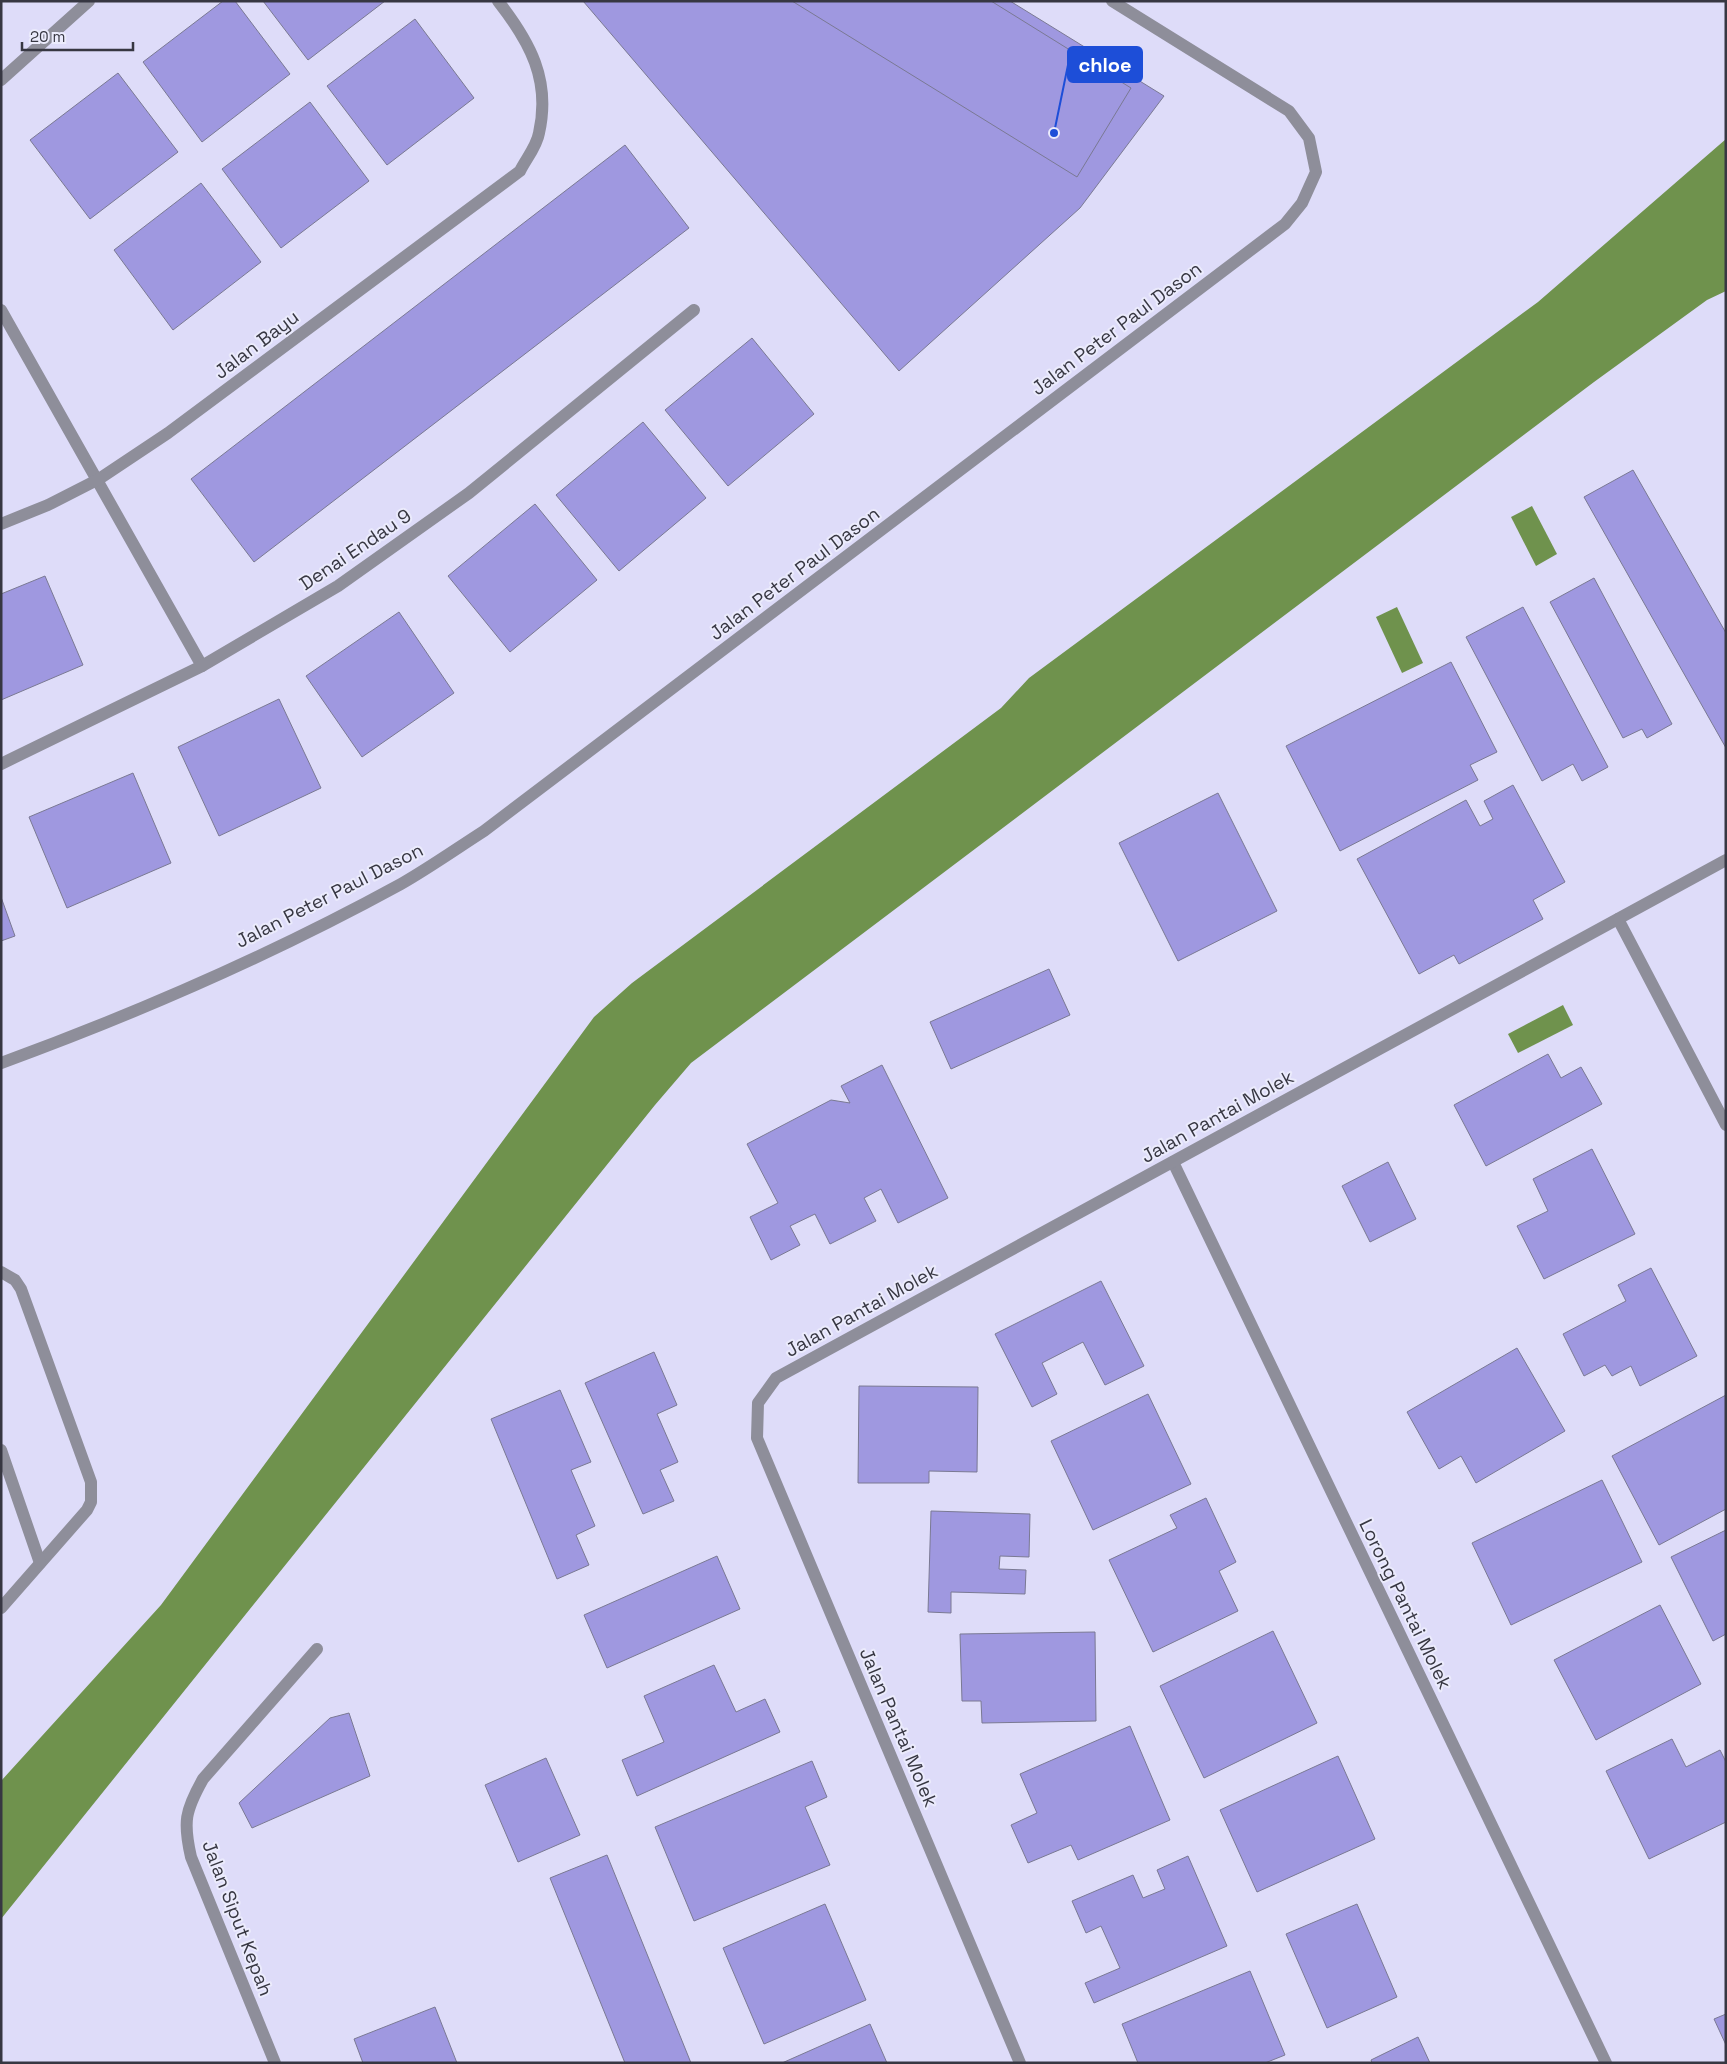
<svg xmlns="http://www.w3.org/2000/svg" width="1727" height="2064" font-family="'Space Grotesk',sans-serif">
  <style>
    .water { fill: #6f924d }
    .building { fill: #9f98e0; stroke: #7a7993 }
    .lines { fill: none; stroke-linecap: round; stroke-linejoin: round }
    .minor { stroke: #8e8e9a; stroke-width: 12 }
    .labels { text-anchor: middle; stroke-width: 4; stroke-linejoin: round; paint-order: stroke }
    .street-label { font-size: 19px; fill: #373742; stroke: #ebebfc }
    .leader { fill: none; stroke: #1d4ed8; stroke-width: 2 }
    .callout-dot { fill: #1d4ed8; stroke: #ebebfc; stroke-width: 2 }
    .callout { fill: #1d4ed8; stroke: #1d4ed8; stroke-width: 2 }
    .callout-label { font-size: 20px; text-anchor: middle; font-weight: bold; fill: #fff }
  </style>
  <rect width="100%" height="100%" fill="#dedcf9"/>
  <g class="water">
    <polygon points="1726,139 1726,291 1707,300 1594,382 691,1063 655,1105 1,1919 1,1781 161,1605 594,1017 632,983 1001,708 1029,678 1538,302"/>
    <polygon points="1532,506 1557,554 1536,566 1511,517"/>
    <polygon points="1397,607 1423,663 1402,673 1376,617"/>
    <polygon points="1563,1005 1573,1025 1518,1053 1508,1034"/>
  </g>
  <g class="building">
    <polygon points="223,1 235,1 290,74 202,142 143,62"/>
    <polygon points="263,1 385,1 308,60"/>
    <polygon points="583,1 1010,1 1164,96 1080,208 899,371"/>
    <polygon points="792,1 991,1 1131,88 1077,177"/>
    <polygon points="415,19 474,98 387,165 327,86"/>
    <polygon points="118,73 178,152 90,219 30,140"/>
    <polygon points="310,102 369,181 281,248 222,169"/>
    <polygon points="625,145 689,228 254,562 191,479"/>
    <polygon points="201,183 261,262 173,330 114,250"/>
    <polygon points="752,338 814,414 728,486 665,410"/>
    <polygon points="643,422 706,498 619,571 556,495"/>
    <polygon points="1633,470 1726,633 1726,748 1584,497"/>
    <polygon points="535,504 597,580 510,652 448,576"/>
    <polygon points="45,576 83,665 1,700 1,594"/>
    <polygon points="1594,578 1672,724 1647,738 1642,729 1623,738 1550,602"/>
    <polygon points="1523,607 1608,767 1582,781 1573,764 1542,781 1466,637"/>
    <polygon points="399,612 454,693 362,757 306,676"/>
    <polygon points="1451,662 1497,752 1470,765 1478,780 1340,851 1286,746"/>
    <polygon points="279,699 321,788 219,836 178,747"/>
    <polygon points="133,773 171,863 67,908 29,817"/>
    <polygon points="1513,785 1565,882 1533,900 1543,919 1459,964 1454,955 1419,974 1357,859 1466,800 1480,826 1493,819 1484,801"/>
    <polygon points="1218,793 1277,911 1178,961 1119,843"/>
    <polygon points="1,897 15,936 1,941"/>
    <polygon points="1049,969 1070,1015 951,1069 930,1022"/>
    <polygon points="1548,1054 1561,1078 1581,1067 1602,1104 1486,1166 1454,1105"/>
    <polygon points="882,1065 948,1198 898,1223 881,1189 864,1198 876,1221 830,1244 815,1214 790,1226 800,1245 771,1260 750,1217 778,1203 747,1144 831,1100 850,1103 841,1086"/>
    <polygon points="1592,1149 1635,1234 1544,1279 1517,1226 1548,1211 1533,1179"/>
    <polygon points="1388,1162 1416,1219 1370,1242 1342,1186"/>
    <polygon points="1651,1268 1697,1356 1640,1386 1631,1366 1612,1376 1605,1365 1584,1376 1563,1334 1626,1301 1618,1285"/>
    <polygon points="1101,1281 1144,1366 1105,1385 1083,1342 1042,1363 1057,1394 1032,1407 995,1334"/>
    <polygon points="1517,1348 1565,1431 1476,1483 1461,1456 1439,1469 1407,1412"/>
    <polygon points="654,1352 677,1405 657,1414 678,1462 660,1470 674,1501 643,1514 585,1383"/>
    <polygon points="859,1386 978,1387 977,1472 929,1471 929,1483 858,1483"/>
    <polygon points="560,1390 591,1462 571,1470 595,1526 576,1535 589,1565 557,1579 491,1419"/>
    <polygon points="1148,1394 1191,1484 1093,1530 1051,1441"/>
    <polygon points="1726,1395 1726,1509 1659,1545 1612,1456"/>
    <polygon points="1602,1480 1642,1562 1511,1625 1472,1543"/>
    <polygon points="1206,1498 1236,1562 1219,1571 1238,1611 1153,1652 1109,1560 1177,1528 1170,1515"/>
    <polygon points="931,1511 1030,1514 1029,1557 1000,1556 999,1569 1026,1570 1025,1594 951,1592 951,1613 928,1612"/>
    <polygon points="1726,1530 1726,1634 1713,1641 1671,1557"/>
    <polygon points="717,1556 740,1609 607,1668 584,1615"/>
    <polygon points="1660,1605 1701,1684 1596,1740 1554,1660"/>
    <polygon points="1273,1631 1317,1723 1204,1778 1160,1686"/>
    <polygon points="1095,1632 1096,1721 982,1723 981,1701 962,1701 960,1634"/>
    <polygon points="714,1665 736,1712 765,1699 780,1732 637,1796 622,1760 664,1742 644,1696"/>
    <polygon points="349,1713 370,1776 252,1828 239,1803 330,1718"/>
    <polygon points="1130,1726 1170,1820 1078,1860 1071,1845 1028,1863 1011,1825 1037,1813 1020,1774"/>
    <polygon points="1672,1739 1686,1767 1720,1750 1726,1762 1726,1822 1649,1859 1606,1771"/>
    <polygon points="1338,1756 1375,1839 1257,1892 1220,1810"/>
    <polygon points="546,1758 580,1835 518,1862 485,1785"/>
    <polygon points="812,1761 827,1797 805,1807 830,1865 694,1921 655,1827"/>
    <polygon points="607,1855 691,2063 625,2063 550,1878"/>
    <polygon points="1188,1856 1227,1946 1094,2003 1085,1983 1120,1968 1101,1926 1086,1933 1072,1901 1133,1875 1143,1898 1165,1889 1157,1870"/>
    <polygon points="825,1904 866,2000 764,2044 723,1948"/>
    <polygon points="1357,1904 1397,1997 1327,2028 1286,1934"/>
    <polygon points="1250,1971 1285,2055 1265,2063 1138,2063 1122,2024"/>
    <polygon points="435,2007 457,2063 363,2063 354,2039"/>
    <polygon points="1726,2014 1726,2045 1714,2019"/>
    <polygon points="870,2024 887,2063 782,2063"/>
    <polygon points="1418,2037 1430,2063 1372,2063 1371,2060"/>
  </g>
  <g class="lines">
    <g class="minor">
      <polyline points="1,80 89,1"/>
      <polyline points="1,310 202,666"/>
      <path d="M1,524L48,505L99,479L168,433L520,171C526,159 537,146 539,133C551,80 530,42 498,1"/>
      <polyline points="1,764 202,666 338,586 469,493 694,310"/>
      <polyline points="1618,919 1726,1125"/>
      <path d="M1,1063C138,1013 273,954 401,884C429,868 456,849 484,831L1285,224L1302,203L1316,172L1309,138L1289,111L1112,1"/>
      <polyline points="1173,1162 1606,2063"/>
      <polyline points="1,1272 15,1280 21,1289 91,1482 91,1502 87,1510 1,1608"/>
      <polyline points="1,1450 40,1563"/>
      <path d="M275,2063L191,1857C183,1822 185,1811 203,1779L317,1649"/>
      <polyline points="1020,2063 757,1438 758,1403 776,1378 1726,860"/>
    </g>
  </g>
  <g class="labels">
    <g class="street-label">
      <text transform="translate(1116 328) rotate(-37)" y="7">Jalan Peter Paul Dason</text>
      <text transform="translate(256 344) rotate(-37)" y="7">Jalan Bayu</text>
      <text transform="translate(355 549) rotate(-34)" y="7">Denai Endau 9</text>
      <text transform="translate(794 573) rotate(-37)" y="7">Jalan Peter Paul Dason</text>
      <text transform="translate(329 895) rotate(-27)" y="7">Jalan Peter Paul Dason</text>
      <text transform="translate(1217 1116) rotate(-29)" y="7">Jalan Pantai Molek</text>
      <text transform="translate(861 1310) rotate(-29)" y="7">Jalan Pantai Molek</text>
      <text transform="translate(1406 1604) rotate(64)" y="7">Lorong Pantai Molek</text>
      <text transform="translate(899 1727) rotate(67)" y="7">Jalan Pantai Molek</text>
      <text transform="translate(238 1918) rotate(69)" y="7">Jalan Siput Kepah</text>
    </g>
  </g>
  <path class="leader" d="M1054 133L1068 65"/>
  <circle class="callout-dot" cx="1054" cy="133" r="5"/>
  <rect class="callout" x="1068" y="47" width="74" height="35" rx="5"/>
  <g class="callout-label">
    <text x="1105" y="72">chloe</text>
  </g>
  <rect width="1727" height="2064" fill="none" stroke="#373742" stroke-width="5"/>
  <path d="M22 42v8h111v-8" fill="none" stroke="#373742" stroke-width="2.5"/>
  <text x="30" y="42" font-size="15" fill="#373742" stroke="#ebebfc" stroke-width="4" paint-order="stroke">20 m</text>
</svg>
